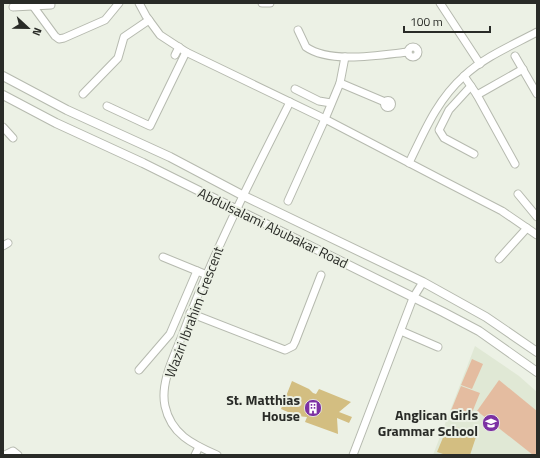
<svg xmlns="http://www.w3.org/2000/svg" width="540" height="458" font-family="'Titillium Web',sans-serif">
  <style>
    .built { fill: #e0e8d5 }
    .green { fill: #e4bca0 }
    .building { fill: #d3be81 }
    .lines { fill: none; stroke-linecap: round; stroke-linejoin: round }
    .minor-casing { stroke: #b6baaf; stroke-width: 9 }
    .major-casing { stroke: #b6baaf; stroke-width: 10 }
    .minor { stroke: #fff; stroke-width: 7 }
    .major { stroke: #fff; stroke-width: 8 }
    .labels { text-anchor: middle; stroke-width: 4; stroke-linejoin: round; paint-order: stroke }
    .street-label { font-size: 14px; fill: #292b27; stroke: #ecf1e5 }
    .poi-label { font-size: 14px; font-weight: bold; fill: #292b27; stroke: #ecf1e5; text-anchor: end }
  </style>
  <rect width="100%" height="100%" fill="#ecf1e5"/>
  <polygon class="built" points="475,346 519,376 537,392 537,455 433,455"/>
  <g class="green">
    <polygon points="472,359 483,364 472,389 461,385"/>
    <polygon points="499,380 537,411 537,455 533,455 477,411"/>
    <polygon points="461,386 480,393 469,420 450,413"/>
  </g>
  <g class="building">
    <polygon points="292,381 309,389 313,393 316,394 319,389 351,402 339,412 352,417 349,423 337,418 338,434 305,422 307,417 297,416 281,409"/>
    <polygon points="454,426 476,435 476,437 470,455 446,455 437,452 447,428 453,429"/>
  </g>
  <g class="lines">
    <defs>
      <g id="minor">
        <polyline points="139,3 146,16 160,35 186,52 325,119 442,180 502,211 537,235"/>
        <polyline points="262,3 270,3"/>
        <polyline points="440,3 480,64"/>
        <polyline points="33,6 55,36 59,39 64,38 105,20 119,3"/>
        <polyline points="13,7 51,5"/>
        <path d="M298,30L306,47C330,64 380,55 408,52"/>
        <circle cx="413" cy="52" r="5"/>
        <polyline points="175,55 179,47"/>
        <polyline points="515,56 537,94"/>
        <polyline points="345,57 340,83 385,102"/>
        <polyline points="464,76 477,95 515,164"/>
        <polyline points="471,86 449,110 439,130 444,138 474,154"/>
        <polyline points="295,89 319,101 331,103"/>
        <polyline points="83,94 118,58 124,37 149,20"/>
        <polyline points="477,95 523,69"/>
        <circle cx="388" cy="104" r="3.5"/>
        <polyline points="107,106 150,126 186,52"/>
        <polyline points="3,127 13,138"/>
        <path d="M409,163C424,132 437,100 464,76C484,57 513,45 537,32"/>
        <polyline points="518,194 537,217"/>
        <polyline points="288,201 325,119 340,83"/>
        <polyline points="3,246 8,243"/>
        <polyline points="163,257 207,275"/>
        <polyline points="499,259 527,228"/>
        <polyline points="190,313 285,350 293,346 295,342 321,275"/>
        <polyline points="401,331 438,347"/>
        <polyline points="139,370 170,334 197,271"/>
        <polyline points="5,455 13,451 18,455"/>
        <polyline points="195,455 199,447"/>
        <path d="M217,455C192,444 171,434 165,406C160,383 174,356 182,336C212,255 251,179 290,102"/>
        <polyline points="353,455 413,298 423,282"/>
      </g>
      <g id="major">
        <polyline points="3,76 67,110 170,157 242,195 423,282 486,317 537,352"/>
        <polyline points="3,95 56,123 143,163 443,312 479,331 537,372"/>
      </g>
    </defs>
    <use href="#minor" class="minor-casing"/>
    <use href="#major" class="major-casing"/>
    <use href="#minor" class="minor"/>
    <use href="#major" class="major"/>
  </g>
  <defs>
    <symbol id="building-disc" viewBox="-11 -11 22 22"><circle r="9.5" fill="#7c31a3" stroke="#ecf1e5"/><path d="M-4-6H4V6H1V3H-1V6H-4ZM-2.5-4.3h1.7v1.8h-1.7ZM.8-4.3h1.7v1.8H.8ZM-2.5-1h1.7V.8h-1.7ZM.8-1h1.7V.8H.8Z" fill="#fff"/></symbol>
    <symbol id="school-disc" viewBox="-11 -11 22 22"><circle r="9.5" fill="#7c31a3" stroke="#ecf1e5"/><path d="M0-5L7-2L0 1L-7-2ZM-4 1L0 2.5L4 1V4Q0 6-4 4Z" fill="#fff"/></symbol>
  </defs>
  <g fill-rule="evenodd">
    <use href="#building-disc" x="303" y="398" width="20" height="20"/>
    <use href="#school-disc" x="481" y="413" width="20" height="20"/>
  </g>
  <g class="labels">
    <g class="street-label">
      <text transform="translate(273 228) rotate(26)" y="5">Abdulsalami Abubakar Road</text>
      <text transform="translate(194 312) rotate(-69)" y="5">Waziri Ibrahim Crescent</text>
    </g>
    <g class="poi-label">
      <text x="300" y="405">St. Matthias<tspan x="300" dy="16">House</tspan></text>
      <text x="478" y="420">Anglican Girls<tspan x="478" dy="16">Grammar School</tspan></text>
    </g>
  </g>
  <rect width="540" height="458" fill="none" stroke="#292b27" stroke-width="8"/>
  <g transform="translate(28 28) rotate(112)" stroke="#ecf1e5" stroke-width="3" paint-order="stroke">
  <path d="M0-3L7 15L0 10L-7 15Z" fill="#292b27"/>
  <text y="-6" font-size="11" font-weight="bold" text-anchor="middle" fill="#292b27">N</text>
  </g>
  <path d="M404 26v6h86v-6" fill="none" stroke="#292b27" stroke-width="2"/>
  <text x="410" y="26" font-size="12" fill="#292b27" stroke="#ecf1e5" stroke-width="3" paint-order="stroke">100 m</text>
</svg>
